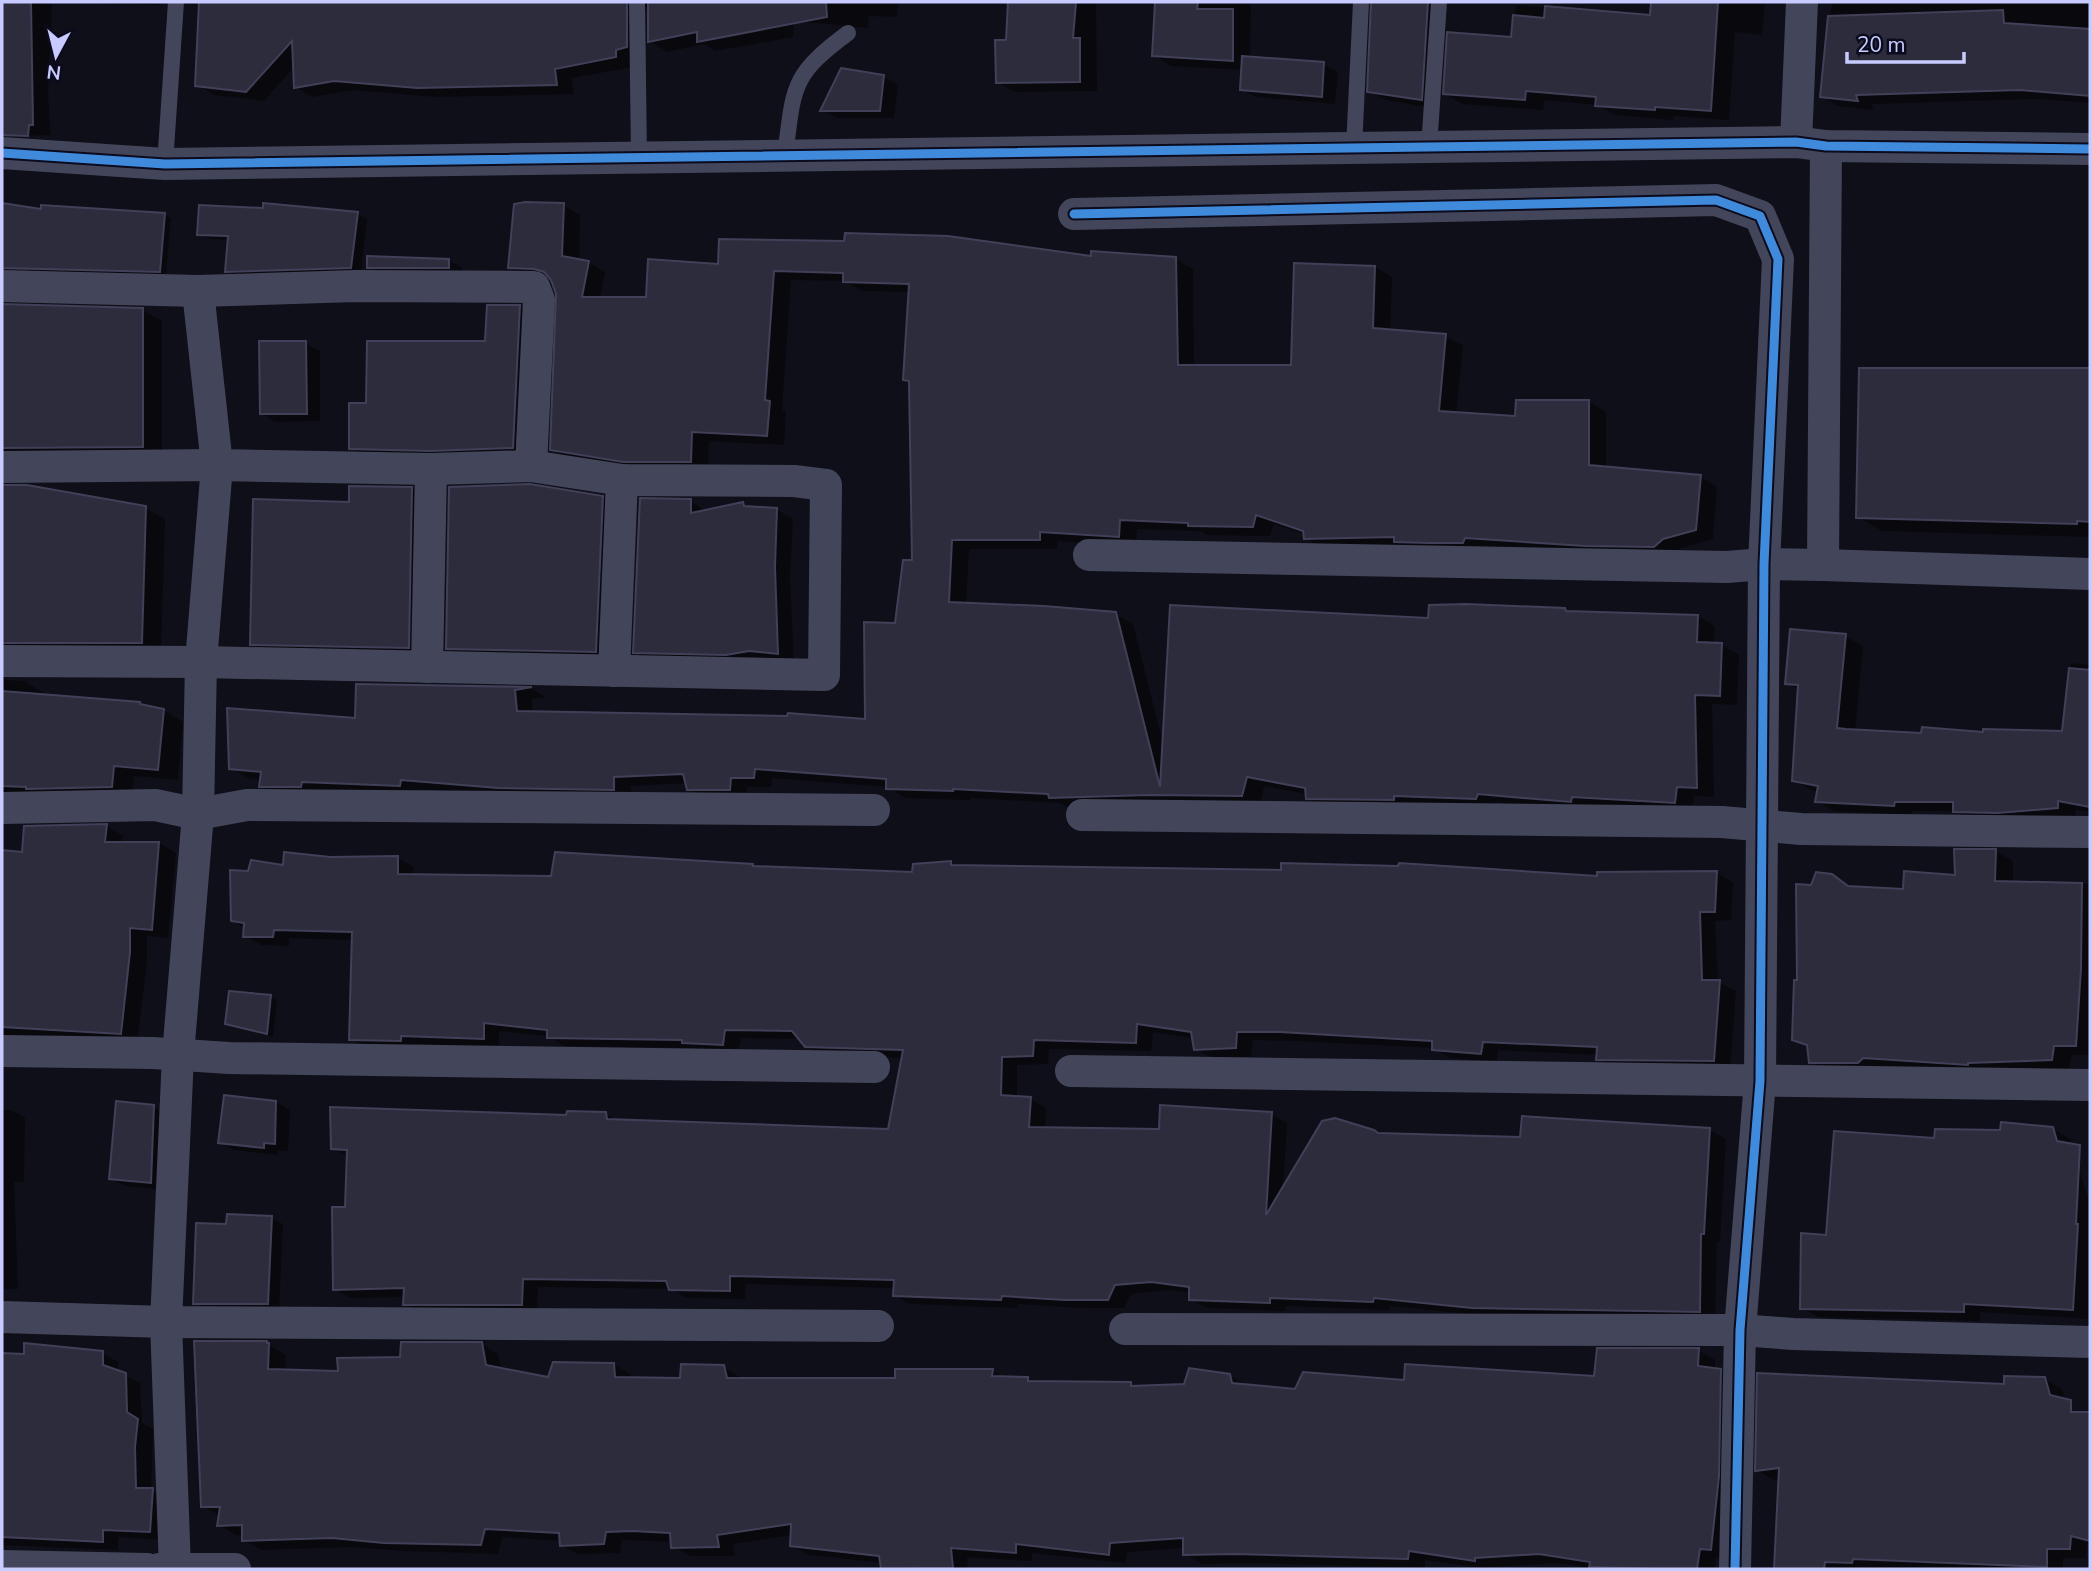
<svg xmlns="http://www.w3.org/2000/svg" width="2092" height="1571" font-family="'Nunito Sans',sans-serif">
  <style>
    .shadow { fill: #0007 }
    .building { fill: #2c2c3d; stroke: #414058; stroke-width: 2 }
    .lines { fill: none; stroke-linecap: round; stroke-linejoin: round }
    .service { stroke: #43465a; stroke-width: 16 }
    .minor { stroke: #43465a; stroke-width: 32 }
    .cycleway-casing { stroke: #0b0b1d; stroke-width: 13 }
    .cycleway { stroke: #408adc; stroke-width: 9 }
  </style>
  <rect width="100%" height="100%" fill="#0f0f19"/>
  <g class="shadow">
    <polygon points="2,2 160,2 160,5 52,3 48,97 51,135 11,136 2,131"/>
    <polygon points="201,2 898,2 897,17 869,16 868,28 794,21 793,37 716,51 703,44 667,52 650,41 648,5 644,13 633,67 572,78 574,94 436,97 353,90 313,97 295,87 294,67 264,101 215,95 197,85"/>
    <polygon points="1010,2 1096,2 1097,91 1015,92 997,82 1007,41"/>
    <polygon points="1156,2 1251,2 1250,58 1323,64 1338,72 1335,104 1256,97 1241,89 1243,70 1171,66 1154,55"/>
    <polygon points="1372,2 1446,2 1438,109 1386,100 1369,91"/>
    <polygon points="1652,2 1765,2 1762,35 1735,32 1729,120 1673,116 1673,120 1615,115 1597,105 1544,100 1543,110 1463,104 1445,94 1513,39 1516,5 1651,17"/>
    <polygon points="1832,2 2090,2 2090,103 2038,99 1871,104 1874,110 1838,106 1822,96"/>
    <polygon points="884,77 898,85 894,118 836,118 822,110"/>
    <polygon points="563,205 580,215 579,261 588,262 605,272 600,298 648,299 720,266 1093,258 1175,259 1193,269 1194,367 1293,367 1375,267 1392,277 1390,331 1445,336 1463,346 1456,414 1517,418 1589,402 1606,412 1606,468 1700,477 1717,487 1713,539 1681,548 1671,556 1323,548 1306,538 1304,534 1274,524 1270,536 1207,535 1201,531 1137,529 1136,546 1057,541 1057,549 969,549 966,604 1115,614 1133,624 1163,744 1430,620 1565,610 1571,613 1697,616 1715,626 1714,644 1721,645 1739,655 1737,705 1712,704 1714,797 1694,796 1692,812 1588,811 1495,802 1494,808 1325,808 1308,798 1307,794 1264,786 1260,805 1068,807 1060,803 970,798 970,800 905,798 887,787 772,778 771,787 747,787 747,799 706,799 689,789 687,783 631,786 631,799 517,797 418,789 417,795 278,796 261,786 262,780 248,778 231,768 357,720 358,685 532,689 546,697 532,699 533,713 867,721 914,562 911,383 905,379 910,292 862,291 845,281 791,280 782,410 786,412 784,445 709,441 708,471 642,471 569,459 552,449 559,300 551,278 527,277 510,268"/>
    <polygon points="42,211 164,214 171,218 166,274 27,271 21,267"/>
    <polygon points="358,214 367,219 361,272 236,276 226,271 229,240 209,239 199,234"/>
    <polygon points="449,260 462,268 462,275 382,274 369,267"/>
    <polygon points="2,306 142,310 162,321 162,458 2,458"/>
    <polygon points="520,307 541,319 534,459 372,460 351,448 368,405 487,342"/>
    <polygon points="305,343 320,351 320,421 275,422 261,413"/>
    <polygon points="1861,370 2090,371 2090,537 1882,531 1858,517"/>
    <polygon points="2,487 27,487 145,508 165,519 161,654 3,672 5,680 24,681 44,693 43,696 140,703 147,707 163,710 183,722 178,780 134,776 131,798 2,795"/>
    <polygon points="412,489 433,501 430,659 273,656 251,644 351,504"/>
    <polygon points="602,497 624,510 617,663 469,660 448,648"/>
    <polygon points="691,501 706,512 742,504 751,508 777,510 793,519 790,577 794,662 651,661 635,652"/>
    <polygon points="1845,636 1863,646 1855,731 1922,735 2064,733 2071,663 2090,665 2090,812 2076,810 2075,817 1972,821 1955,811 1912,811 1912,815 1834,811 1817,801 1819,792 1811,790 1794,780 1800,690 1787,683"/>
    <polygon points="107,826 123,836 122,844 159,843 176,853 168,938 147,936 147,962 137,1043 2,1041 2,852 24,854"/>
    <polygon points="1995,851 2013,861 2013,883 2090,884 2090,1055 2072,1055 2069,1069 1985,1073 1829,1072 1811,1062 1809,1048 1794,1039 1799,982 1812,887 1832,875 1850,886 1904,891 1957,877"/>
    <polygon points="398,858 414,867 414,876 553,878 753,865 757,868 914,874 951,863 958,867 1599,878 1599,874 1717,873 1733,882 1731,920 1715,921 1718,982 1736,991 1730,1070 1614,1068 1598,1059 1598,1055 1498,1050 1497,1062 1450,1058 1433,1048 1297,1041 1253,1040 1251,1057 1212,1058 1196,1049 1194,1038 1153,1032 1151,1051 1049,1049 1048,1064 1017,1065 1017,1098 1030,1099 1046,1108 1045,1129 1160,1130 1271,1114 1287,1123 1283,1189 1381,1135 1522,1139 1523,1118 1710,1130 1726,1139 1720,1242 1717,1242 1715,1320 1489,1316 1389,1306 1389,1310 1286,1306 1285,1311 1207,1308 1191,1299 1191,1293 1169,1290 1131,1294 1124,1308 1083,1308 1018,1304 1017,1308 910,1304 894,1295 895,1288 746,1284 745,1299 687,1298 671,1289 538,1287 537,1313 420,1313 405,1304 405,1297 351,1298 335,1289 347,1208 349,1157 332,1148 567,1117 606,1114 618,1121 890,1130 903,1058 822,1055 806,1046 801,1039 741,1038 738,1053 700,1051 695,1048 564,1046 548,1036 499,1031 499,1047 416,1044 416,1049 367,1048 351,1039 353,940 289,938 289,946 261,945 245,936 245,928 232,920 249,873 330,859"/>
    <polygon points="270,996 277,1000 273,1037 233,1027 227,1023"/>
    <polygon points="276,1102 290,1110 288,1151 278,1150 277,1155 234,1150 220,1142"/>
    <polygon points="154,1107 168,1115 165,1190 125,1186 111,1178"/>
    <polygon points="2,1110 12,1110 25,1118 24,1182 14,1182 18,1289 2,1289"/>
    <polygon points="2053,1129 2070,1139 2090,1205 2090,1319 1980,1312 1980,1321 1818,1317 1802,1308 1828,1237 1935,1140"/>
    <polygon points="271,1218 283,1224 279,1310 206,1309 194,1303 228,1226"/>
    <polygon points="266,1343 286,1355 285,1371 340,1373 481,1344 498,1354 501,1370 550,1379 613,1364 630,1374 631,1379 681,1380 723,1367 740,1377 741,1380 896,1380 992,1370 1005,1378 1027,1379 1035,1383 1130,1383 1137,1387 1185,1385 1230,1376 1248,1386 1296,1391 1406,1382 1596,1378 1698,1350 1715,1360 1715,1370 1737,1380 1727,1559 1716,1558 1715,1569 1594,1569 1558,1563 1492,1567 1489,1569 1425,1560 1425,1568 1253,1563 1202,1564 1185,1554 1185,1548 1127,1552 1125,1563 1032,1553 1032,1561 967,1557 968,1569 943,1569 809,1555 792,1545 792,1535 733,1544 735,1556 690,1556 673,1546 673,1542 622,1540 620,1553 578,1554 561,1545 561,1541 502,1537 498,1554 402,1551 350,1547 261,1550 244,1540 244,1534 236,1535 219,1525 220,1516 203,1506"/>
    <polygon points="102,1353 118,1362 118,1372 140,1383 142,1423 153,1429 151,1490 168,1499 165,1540 118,1537 118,1550 2,1545 2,1355"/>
    <polygon points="2045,1379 2062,1389 2090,1503 2090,1545 2087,1544 2086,1558 2063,1558 2063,1569 1775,1569 1780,1479 1774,1480 1757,1470 2006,1386"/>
  </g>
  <g class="building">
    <polygon points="2,2 31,2 33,125 29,125 28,136 2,135"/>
    <polygon points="199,2 627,2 627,47 616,50 616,57 555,69 557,85 417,88 334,81 294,88 292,41 246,92 195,86"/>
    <polygon points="648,2 826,2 827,17 697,42 697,32 648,42"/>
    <polygon points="1008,2 1076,2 1073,38 1080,38 1080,82 996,83 995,40 1006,40"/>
    <polygon points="1155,2 1198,2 1197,9 1233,9 1233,61 1152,56"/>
    <polygon points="1371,2 1428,2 1422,100 1367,92"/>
    <polygon points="1651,2 1718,2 1711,111 1655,107 1655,110 1595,106 1596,97 1526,91 1525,100 1443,94 1447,32 1511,37 1513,15 1544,18 1545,6 1650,15"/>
    <polygon points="2003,10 2004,23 2090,29 2090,96 2020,90 1856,95 1858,101 1820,97 1828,16"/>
    <polygon points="1242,56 1324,62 1322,97 1240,90"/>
    <polygon points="841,68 884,75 880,111 820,111"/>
    <polygon points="525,202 564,203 562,256 589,261 582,297 646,297 648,259 718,264 719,239 844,241 845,233 948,236 1091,256 1091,251 1176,257 1178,365 1291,365 1294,263 1375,266 1373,328 1446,334 1439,411 1515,416 1516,400 1589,400 1589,465 1701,475 1696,530 1663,539 1654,547 1585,546 1465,538 1463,543 1429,543 1394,542 1394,537 1304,539 1303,531 1256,515 1253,527 1188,526 1188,523 1120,520 1119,537 1040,532 1040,540 952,540 949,602 1044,606 1116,612 1160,787 1170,605 1428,618 1429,605 1466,604 1565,608 1566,611 1698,615 1697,642 1722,643 1720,696 1695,695 1697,788 1677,787 1675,803 1572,797 1571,802 1478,794 1476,799 1394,796 1394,800 1306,799 1305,788 1247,777 1242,796 1149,795 1049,798 1048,794 953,789 953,791 886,789 886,779 755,769 754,778 731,778 730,790 687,790 683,774 614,777 614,790 498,788 401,780 400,786 302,782 301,787 259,787 261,772 229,769 227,708 355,718 356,684 532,687 515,690 517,711 787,716 788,713 865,719 864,622 895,623 903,560 912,560 909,381 903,380 909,284 843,282 843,273 774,271 765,400 770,401 767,436 692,432 691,462 623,462 550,450 556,294 551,280 544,272 534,269 508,268 514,204"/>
    <polygon points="2,203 41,209 41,205 165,213 160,272 2,268"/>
    <polygon points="263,203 358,212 351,268 225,272 228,236 197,235 199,205 263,208"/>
    <polygon points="367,256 449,259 449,268 367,268"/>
    <polygon points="2,304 143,308 143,447 2,448"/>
    <polygon points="487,305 520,305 513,448 431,451 349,449 349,403 366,403 367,341 485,341"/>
    <polygon points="259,341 306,341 307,414 260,414"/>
    <polygon points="1859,368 2090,368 2090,522 2077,521 2077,524 1856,518"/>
    <polygon points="530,484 603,496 596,652 446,649 449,487"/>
    <polygon points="2,485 27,485 146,506 142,643 2,643"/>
    <polygon points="349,486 412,487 409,648 250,645 253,499 349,502"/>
    <polygon points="640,498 691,499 691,513 743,502 744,506 777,508 775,567 778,654 749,651 726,655 633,653"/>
    <polygon points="1790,629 1846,634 1837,728 1846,729 1921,733 1922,727 1983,732 1983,729 2062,731 2069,668 2090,670 2090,807 2058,801 2058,808 1997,813 1953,812 1953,802 1895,802 1894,806 1815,802 1818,786 1792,781 1798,685 1785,684"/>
    <polygon points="2,691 140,702 140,704 164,709 158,770 114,766 112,787 26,789 26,787 2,786"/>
    <polygon points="107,824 105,842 159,842 152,930 130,928 130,952 121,1034 2,1027 2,850 22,852 24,826"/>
    <polygon points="1954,849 1996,849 1995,881 2082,883 2081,969 2076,1046 2054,1046 2052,1060 1968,1063 1968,1065 1863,1058 1858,1063 1809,1063 1807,1045 1792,1040 1794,980 1797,980 1796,884 1811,885 1816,872 1832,874 1848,886 1903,889 1904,871 1955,875"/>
    <polygon points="284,852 330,857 398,856 398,874 551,876 555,852 753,864 753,866 912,872 913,864 951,861 951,865 1281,870 1281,863 1398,866 1399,863 1597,876 1597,872 1717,871 1715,912 1700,912 1702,980 1720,980 1714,1061 1596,1060 1597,1047 1483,1042 1481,1054 1432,1050 1432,1041 1280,1032 1237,1032 1236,1048 1194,1050 1191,1032 1137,1024 1136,1043 1034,1040 1033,1056 1002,1057 1001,1095 1031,1097 1029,1127 1159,1129 1160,1105 1272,1112 1266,1215 1322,1121 1335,1118 1374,1130 1378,1133 1520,1137 1522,1116 1710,1128 1704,1234 1701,1234 1700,1312 1472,1308 1374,1298 1373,1302 1270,1298 1270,1303 1189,1300 1189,1287 1151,1282 1115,1285 1108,1300 1065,1300 1002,1296 1001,1300 893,1296 894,1280 730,1276 730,1291 669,1290 666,1281 523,1279 522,1305 403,1305 404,1288 333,1290 332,1207 345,1207 347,1150 331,1149 330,1107 566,1115 567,1111 606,1112 607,1119 888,1129 903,1050 805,1047 792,1031 725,1030 723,1045 682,1043 682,1040 547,1038 547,1030 484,1023 484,1039 401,1036 401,1041 349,1040 352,932 274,930 273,937 243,937 244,923 231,921 230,870 248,871 251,860 283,865"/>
    <polygon points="229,991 271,995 267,1034 225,1024"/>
    <polygon points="224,1095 276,1101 275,1144 264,1143 264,1148 218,1143"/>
    <polygon points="116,1101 154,1105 151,1183 109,1179"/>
    <polygon points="2001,1122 2053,1127 2057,1141 2080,1145 2076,1224 2078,1224 2073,1310 1964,1304 1964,1312 1800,1309 1801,1233 1826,1235 1834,1131 1934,1138 1935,1129 2000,1130"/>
    <polygon points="227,1214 272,1216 268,1304 193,1304 196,1223 226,1224"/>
    <polygon points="194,1341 267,1341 267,1343 269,1343 268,1369 338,1371 337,1358 400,1357 401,1342 482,1342 486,1365 548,1377 553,1362 614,1363 615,1377 680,1378 681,1364 724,1365 727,1378 895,1378 895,1369 993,1369 992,1376 1028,1377 1028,1381 1131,1382 1131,1386 1184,1384 1189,1368 1230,1374 1232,1383 1295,1389 1303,1372 1404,1380 1405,1364 1594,1376 1597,1348 1699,1348 1698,1366 1721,1369 1719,1476 1711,1550 1700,1549 1697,1569 1662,1569 1589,1567 1590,1562 1539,1554 1475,1558 1475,1561 1409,1551 1408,1559 1235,1554 1183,1555 1183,1538 1110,1543 1109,1555 1016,1544 1016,1553 951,1548 953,1568 881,1569 879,1556 790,1546 791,1524 717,1535 719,1547 671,1548 670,1533 632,1531 606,1532 604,1544 560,1546 559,1533 485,1529 481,1545 384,1543 332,1538 242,1541 242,1525 217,1526 220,1507 201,1507"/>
    <polygon points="24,1343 103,1351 103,1365 126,1373 127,1412 138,1419 135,1447 136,1488 153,1488 150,1532 103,1530 103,1542 2,1537 2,1353 24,1354"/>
    <polygon points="1757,1373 2004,1384 2004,1376 2045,1377 2050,1395 2071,1400 2071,1412 2090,1412 2090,1541 2071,1536 2070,1549 2047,1549 2047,1567 1853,1559 1852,1563 1825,1562 1824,1569 1774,1569 1779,1468 1755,1471"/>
  </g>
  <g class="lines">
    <g class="service">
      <polyline points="637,2 639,158"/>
      <polyline points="1429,147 1439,2"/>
      <polyline points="1354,148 1361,2"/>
      <path d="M785,156C794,87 790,76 848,33"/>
      <polyline points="165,164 176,2"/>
    </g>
    <g class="minor">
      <polyline points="1796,142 1802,2"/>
      <polyline points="2,153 165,164 1796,142 1826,146 2090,149"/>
      <polyline points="1074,214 1716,200 1760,216 1778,259 1764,564 1760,1081 1740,1330 1735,1569"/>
      <polyline points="2,286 198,291 355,286 534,287 539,300 531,466"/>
      <polyline points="2,467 217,465 431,469 531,466 622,480 794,481 826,485 824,675 201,662 2,661"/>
      <polyline points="1089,555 1727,567 1764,564 1823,565 2090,574"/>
      <polyline points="1823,565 1826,146"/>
      <polyline points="427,667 431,469"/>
      <polyline points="614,671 622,480"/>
      <polyline points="2,808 155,805 198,814 247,805 874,810"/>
      <polyline points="1082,815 1722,822 1801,829 2090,832"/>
      <polyline points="2,1051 153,1053 229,1058 874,1067"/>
      <polyline points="1071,1071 2090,1085"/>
      <polyline points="2,1317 166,1322 878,1326"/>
      <polyline points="1125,1329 1740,1330 1793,1334 2090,1342"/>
      <polyline points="2,1566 147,1569"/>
      <polyline points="159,1569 235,1569"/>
      <polyline points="175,1569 166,1322 178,1055 198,814 201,662 217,465 198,291"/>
    </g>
    <defs>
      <g id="cycleway">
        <polyline points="2,153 165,164 1796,142 1826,146 2090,149"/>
        <polyline points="1074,214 1716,200 1760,216 1778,259 1764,564 1760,1081 1740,1330 1735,1569"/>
      </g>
    </defs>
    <use href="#cycleway" class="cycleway-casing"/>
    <use href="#cycleway" class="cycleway"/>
  </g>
  <rect width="2092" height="1571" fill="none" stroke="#c7cbff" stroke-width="7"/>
  <g transform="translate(56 56) rotate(187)" stroke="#0b0b1d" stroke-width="5" paint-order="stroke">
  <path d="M0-5L12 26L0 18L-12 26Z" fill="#c7cbff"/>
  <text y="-10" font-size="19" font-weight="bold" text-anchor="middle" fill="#c7cbff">N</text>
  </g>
  <path d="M1847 52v10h117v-10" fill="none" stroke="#c7cbff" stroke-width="3.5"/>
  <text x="1857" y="52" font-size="21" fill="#c7cbff" stroke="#0b0b1d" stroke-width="5" paint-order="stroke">20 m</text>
</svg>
